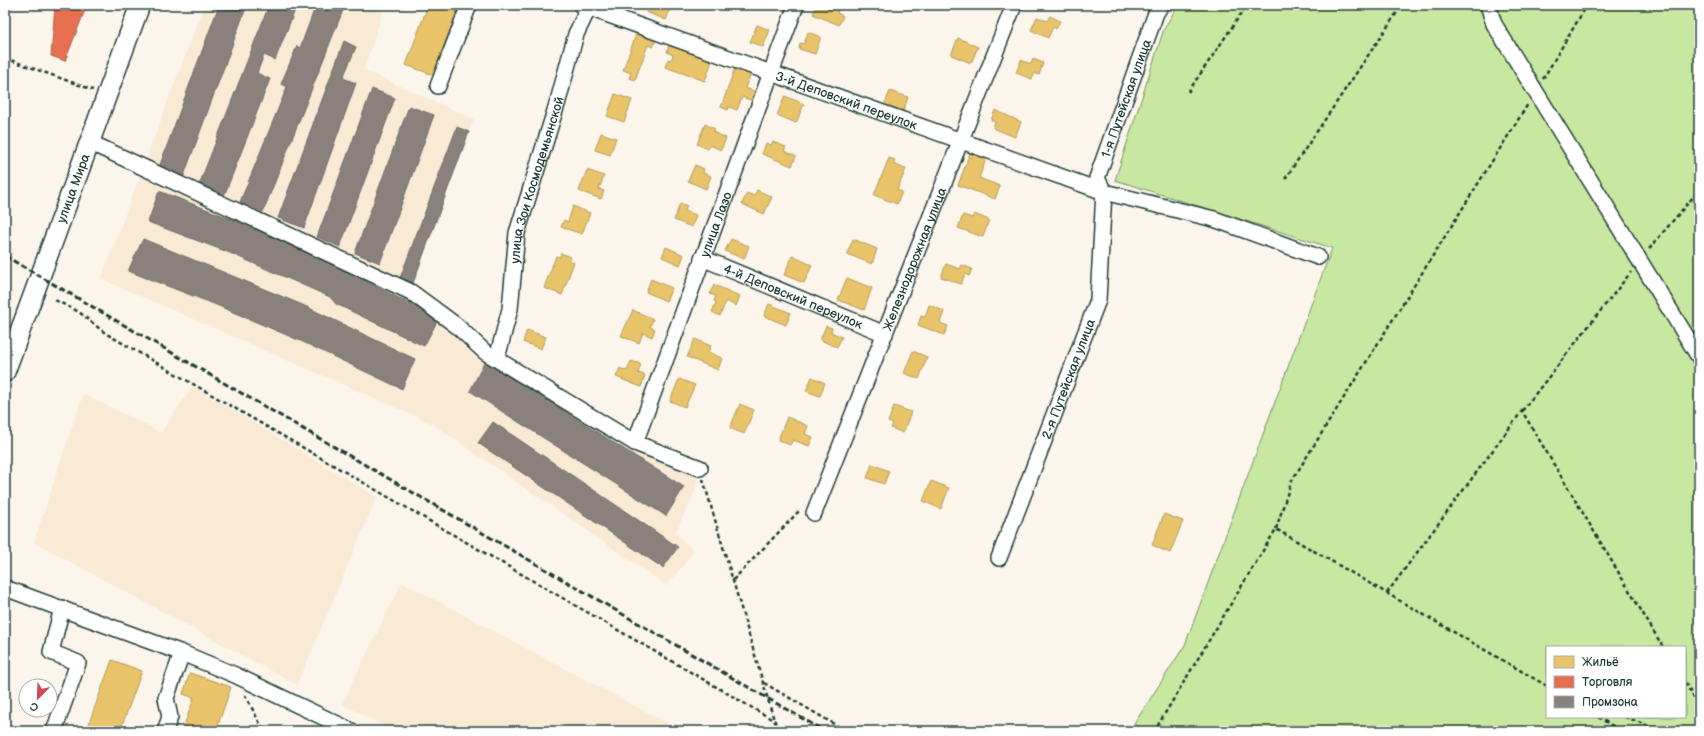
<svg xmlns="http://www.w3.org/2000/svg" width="1704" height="736" font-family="'Balsamiq Sans',sans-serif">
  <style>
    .built { fill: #f9ead6 }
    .green { fill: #c8e8a1; stroke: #74926a; fill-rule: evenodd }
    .homes { fill: #e9c46a; stroke: #ac9c5a }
    .shops { fill: #e76f51; stroke: #ab6048 }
    .industry { fill: #8a817c; stroke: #6a6d66 }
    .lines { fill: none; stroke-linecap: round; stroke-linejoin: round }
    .minor-casing { stroke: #1f3d34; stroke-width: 18 }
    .major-casing { stroke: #1f3d34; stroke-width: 22 }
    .path { stroke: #1f3d34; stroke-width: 2.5; stroke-dasharray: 4 3; stroke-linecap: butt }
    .minor { stroke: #fff; stroke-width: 15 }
    .major { stroke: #fff; stroke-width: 19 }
    .rail { stroke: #1f3d34; stroke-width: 3; stroke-dasharray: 6 3; stroke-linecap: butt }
    .labels { text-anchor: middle; stroke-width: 4; stroke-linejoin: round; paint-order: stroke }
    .street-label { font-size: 13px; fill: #1f3d34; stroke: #fff }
  </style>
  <rect width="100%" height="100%" fill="#fcf5ec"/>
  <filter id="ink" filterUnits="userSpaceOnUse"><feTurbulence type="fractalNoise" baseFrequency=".025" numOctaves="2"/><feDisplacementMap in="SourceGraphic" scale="8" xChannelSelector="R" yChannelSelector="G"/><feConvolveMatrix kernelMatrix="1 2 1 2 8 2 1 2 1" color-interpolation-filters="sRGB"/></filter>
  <g filter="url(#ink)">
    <g class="built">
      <polygon points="204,5 369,5 383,11 364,70 474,119 411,292 457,326 635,443 700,468 695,492 675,533 694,551 667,586 431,423 101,279"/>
      <polygon points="193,386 377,497 297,685 34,542 83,394 161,432"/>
      <polygon points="402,582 667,723 663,731 394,731 342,704"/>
    </g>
    <path class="green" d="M1178,5H1699V731H1146L1134,724L1185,645L1332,248L1115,180L1164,29ZM1547,647H1685V717H1547Z"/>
    <g class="homes">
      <polygon points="428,5 459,5 433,75 406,65"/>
      <polygon points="648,5 672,5 666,20 646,12"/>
      <polygon points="817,5 832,5 839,8 837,13 843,16 839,25 813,14"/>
      <polygon points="1050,16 1060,21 1056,29 1053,27 1048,38 1031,30 1037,17 1047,21"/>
      <polygon points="757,25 770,30 763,47 750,42"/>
      <polygon points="637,32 656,39 653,47 648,45 635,80 629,78 631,73 623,70"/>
      <polygon points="808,32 821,37 815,54 799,49 800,43 804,44"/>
      <polygon points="958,38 978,47 971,63 951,55"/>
      <polygon points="669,45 712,61 705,81 665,67 668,59 671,60 673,55 667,52"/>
      <polygon points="1033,59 1043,63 1039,75 1035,73 1032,79 1016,73 1021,60 1031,64"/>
      <polygon points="735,68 751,73 745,88 757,92 753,101 742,97 737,110 729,107 728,110 721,107"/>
      <polygon points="890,91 908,97 903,112 884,106"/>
      <polygon points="615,94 632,100 624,122 607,116"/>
      <polygon points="785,96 804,104 796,123 777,115"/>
      <polygon points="995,110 1021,122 1015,137 993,128 995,122 991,120"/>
      <polygon points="705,124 715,129 713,132 726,138 721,150 710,145 708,149 697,144"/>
      <polygon points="601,133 616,138 610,155 595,150"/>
      <polygon points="773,142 786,147 784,151 796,156 792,166 762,154 766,143 771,145"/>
      <polygon points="970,153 986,159 979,178 1000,186 995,199 958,185"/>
      <polygon points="889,158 895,160 893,164 906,169 897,190 902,192 897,204 874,195"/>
      <polygon points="695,165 704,169 703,173 711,176 706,189 688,181"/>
      <polygon points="587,170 604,176 599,189 604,191 601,199 579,191"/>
      <polygon points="757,190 772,197 764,214 742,204 747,193 754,196"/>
      <polygon points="680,203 687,206 685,211 696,215 692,227 674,220"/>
      <polygon points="573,206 590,213 582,234 561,227 564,220 568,222"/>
      <polygon points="974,214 989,220 983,237 958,228 963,215 972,218"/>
      <polygon points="731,239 749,246 744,259 725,251"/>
      <polygon points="853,239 877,249 872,264 847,254"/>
      <polygon points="666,247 684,255 680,265 662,257"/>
      <polygon points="561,253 571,257 570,261 574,262 562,295 544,288 556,256 560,257"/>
      <polygon points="792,256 812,265 804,283 784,275"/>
      <polygon points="946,264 960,269 962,265 972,269 969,276 965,274 961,284 941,277"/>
      <polygon points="847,278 872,288 864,310 838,300"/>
      <polygon points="651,279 672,288 666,301 646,292"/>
      <polygon points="714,285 740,296 736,306 726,301 720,316 712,312 716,302 714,301 716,296 710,294"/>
      <polygon points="769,304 791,313 786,325 764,316"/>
      <polygon points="929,305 944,311 940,323 948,326 944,335 918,325 921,316 925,317"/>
      <polygon points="633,310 653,319 650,327 655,329 652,337 643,333 639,343 621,336"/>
      <polygon points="826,326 832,328 831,332 842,337 837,347 820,340"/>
      <polygon points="527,330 546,337 541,349 523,342"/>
      <polygon points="695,339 711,346 708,352 722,358 718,370 687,357"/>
      <polygon points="913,351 927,357 919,379 904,373"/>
      <polygon points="631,361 641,364 638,373 645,375 641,387 616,377 620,368 627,371"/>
      <polygon points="812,377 825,383 820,396 806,391"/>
      <polygon points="679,379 695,385 685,407 670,401"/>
      <polygon points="740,404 754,410 744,434 730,428"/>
      <polygon points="894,406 911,412 903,433 891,428 893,424 888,422"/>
      <polygon points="787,417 808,426 805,434 813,437 809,446 793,440 790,445 778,440"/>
      <polygon points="872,464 889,471 884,484 867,478"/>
      <polygon points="931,481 949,488 941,509 923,501"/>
      <polygon points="1164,514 1183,521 1170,553 1152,545"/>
      <polygon points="112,660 142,671 120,731 86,731"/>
      <polygon points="190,673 231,687 216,731 182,731 194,698 183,694"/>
    </g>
    <polygon class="shops" points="55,5 87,5 65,61 51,56"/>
    <g class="industry">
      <polygon points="219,5 247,5 183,178 158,170"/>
      <polygon points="269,5 297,5 275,60 264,55 257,73 270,79 224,196 199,185"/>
      <polygon points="316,5 345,5 263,212 240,202 287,87 281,84 297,46 300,48"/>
      <polygon points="344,41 356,47 343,78 356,83 304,228 278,218"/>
      <polygon points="372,89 395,98 340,247 317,237"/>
      <polygon points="409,106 434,115 380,263 355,253"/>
      <polygon points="457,127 469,132 413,283 400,278"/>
      <polygon points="159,191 245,224 335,266 439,318 424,346 336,304 330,297 230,253 148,222"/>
      <polygon points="143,239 305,306 415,359 402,389 303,342 214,304 128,271"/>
      <polygon points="485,361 684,487 666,516 470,391"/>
      <polygon points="493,422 678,547 663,568 478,443"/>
    </g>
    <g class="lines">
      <defs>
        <g id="minor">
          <path id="s1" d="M581,5L1104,192L1214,219L1318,257"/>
          <polyline points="1488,5 1494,24 1699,357"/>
          <polyline points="438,86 469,5"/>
          <polyline points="89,142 411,292 457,326 485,352 635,443 700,468"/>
          <path id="s2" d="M702,258L885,334"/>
          <path id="s3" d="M497,358L510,309L517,233L558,101L576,34L590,5"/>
          <path id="s4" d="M635,443L796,5"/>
          <path id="s5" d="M814,513L1014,5"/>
          <path id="s6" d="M999,558L1098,300L1104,192L1097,178L1156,13L1161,5"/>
          <polyline points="5,588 182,653 235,675 352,731"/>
          <polyline points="54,731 78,663 51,652 62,608"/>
          <polyline points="165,731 170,717 166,698 182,653"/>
        </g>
        <g id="major">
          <path id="s7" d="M5,372L140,5"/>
        </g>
      </defs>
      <use href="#minor" class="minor-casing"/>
      <use href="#major" class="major-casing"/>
      <g class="path">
        <polyline points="5,58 93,90"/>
        <polyline points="1543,79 1587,5"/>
        <polyline points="1188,92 1247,5"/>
        <polyline points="1285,179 1402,5"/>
        <polyline points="1649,249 1699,190"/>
        <polyline points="55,300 79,312 105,333 775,721 777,731"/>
        <polyline points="1522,411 1631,272"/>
        <polyline points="703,479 774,720"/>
        <polyline points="1276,529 1291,482 1528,104"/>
        <polyline points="733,580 800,510"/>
        <polyline points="1387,593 1522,411 1663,647"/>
        <polyline points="764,683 846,731"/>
        <polyline points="1685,683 1699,706"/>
        <polyline points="245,695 264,731"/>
        <polyline points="1598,717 1621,731"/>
        <polyline points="1625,717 1662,731"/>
        <polyline points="1157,731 1155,730 1276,529 1547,686"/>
      </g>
      <use href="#minor" class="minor"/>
      <use href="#major" class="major"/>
      <polyline class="rail" points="5,256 824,731"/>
    </g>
  </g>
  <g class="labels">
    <g class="street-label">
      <text dy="5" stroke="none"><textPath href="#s6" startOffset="485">1-я Путейская улица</textPath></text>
      <text dy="5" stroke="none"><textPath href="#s1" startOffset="282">3-й Деповский переулок</textPath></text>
      <text dy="5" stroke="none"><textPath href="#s3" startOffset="183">улица Зои Космодемьянской</textPath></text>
      <text dy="5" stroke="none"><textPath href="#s7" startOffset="196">улица Мира</textPath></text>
      <text dy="5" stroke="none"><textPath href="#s4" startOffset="233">улица Лазо</textPath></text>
      <text dy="5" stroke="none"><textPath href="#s5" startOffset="273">Железнодорожная улица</textPath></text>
      <text dy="5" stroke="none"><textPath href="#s2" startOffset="99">4-й Деповский переулок</textPath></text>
      <text dy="5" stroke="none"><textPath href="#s6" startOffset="192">2-я Путейская улица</textPath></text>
    </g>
  </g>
  <rect width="1704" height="736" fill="none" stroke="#fff" stroke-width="20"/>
  <rect x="10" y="10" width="1684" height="716" fill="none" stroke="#1f3d34" stroke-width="1.5" filter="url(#ink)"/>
  <rect x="1546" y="646" width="140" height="72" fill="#ffffff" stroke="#a5b1ae"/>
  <rect x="1554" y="656" width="20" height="12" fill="#e9c46a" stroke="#a5b1ae"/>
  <text x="1582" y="666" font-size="12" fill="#1f3d34">Жильё</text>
  <rect x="1554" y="676" width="20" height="12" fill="#e76f51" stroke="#a5b1ae"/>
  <text x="1582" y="686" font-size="12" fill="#1f3d34">Торговля</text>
  <rect x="1554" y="696" width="20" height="12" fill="#8a817c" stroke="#a5b1ae"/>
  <text x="1582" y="706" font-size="12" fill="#1f3d34">Промзона</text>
  <g transform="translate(38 698) rotate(203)"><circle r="19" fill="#ffffff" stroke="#a5b1ae"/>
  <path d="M0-3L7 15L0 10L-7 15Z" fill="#d1495b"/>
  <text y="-6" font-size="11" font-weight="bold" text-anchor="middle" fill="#1f3d34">С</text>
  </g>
</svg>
